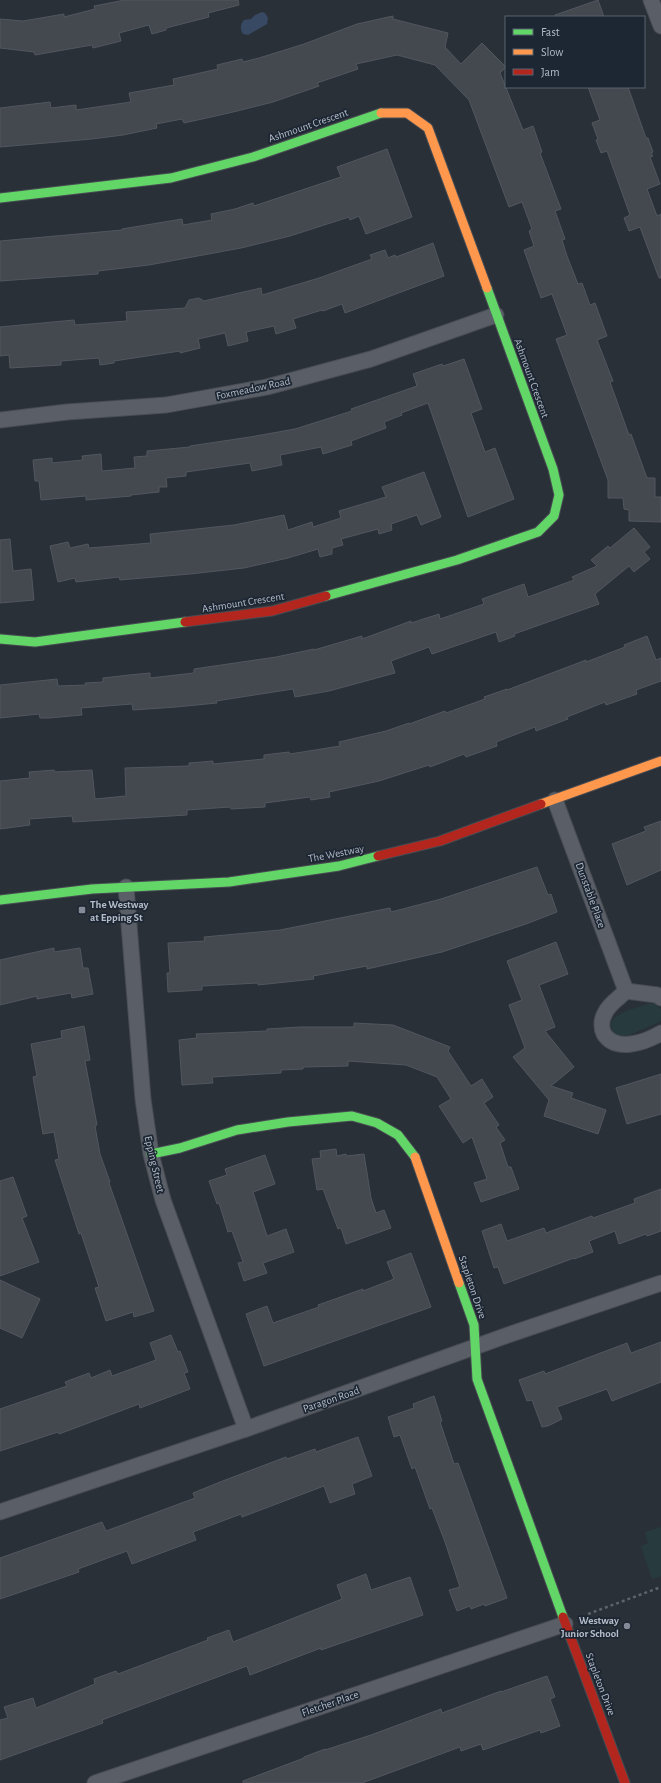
<svg xmlns="http://www.w3.org/2000/svg" width="661" height="1783" font-family="'Alegreya Sans',sans-serif">
  <style>
    .green { fill: #273a3e }
    .water { fill: #384963 }
    .building { fill: #444950; stroke: #52575f }
    .lines { fill: none; stroke-linecap: round; stroke-linejoin: round }
    .street-casing { stroke: #484c53; stroke-width: 17 }
    .fast-casing { stroke: #484c53; stroke-width: 11 }
    .slow-casing { stroke: #484c53; stroke-width: 11 }
    .jam-casing { stroke: #484c53; stroke-width: 11 }
    .path { stroke: #5d636a; stroke-width: 2.5; stroke-dasharray: 3 3; stroke-linecap: butt }
    .street { stroke: #5a5e66; stroke-width: 15 }
    .fast { stroke: #63d668; stroke-width: 9 }
    .slow { stroke: #ff974d; stroke-width: 9 }
    .jam { stroke: #b3261e; stroke-width: 9 }
    .poi-dot { fill: #848b96; stroke: #1d2633; stroke-width: 1.5 }
    .labels { text-anchor: middle; stroke-width: 3.5; stroke-linejoin: round; paint-order: stroke }
    .street-label { font-size: 11px; fill: #b4bcc9; stroke: #1d2633 }
    .poi-label { font-size: 11px; font-weight: bold; fill: #b4bcc9; stroke: #1d2633; text-anchor: start }
  </style>
  <rect width="100%" height="100%" fill="#2a3038"/>
  <g class="green">
    <path d="M654,1003L661,1009V1021L625,1037L614,1034C612,1029 610,1025 612,1021C616,1013 645,1004 654,1003Z"/>
    <polygon points="661,1527 661,1576 652,1579 641,1546 648,1543 645,1532"/>
  </g>
  <path class="water" d="M262,12L265,13L268,18L267,24L248,35L243,34C240,29 240,24 244,20L251,19L255,15Z"/>
  <g class="building">
    <polygon points="125,0 238,0 239,5 208,13 209,17 166,28 166,30 152,34 149,25 119,33 121,41 93,48 92,45 35,55 34,52 0,48 0,19 23,21 64,14 64,17 95,9 94,6"/>
    <polygon points="598,0 604,17 555,17 555,15"/>
    <polygon points="393,16 393,19 448,33 445,47 461,64 482,43 506,67 500,73 523,130 533,126 542,152 540,153 561,209 555,211 565,239 562,240 567,256 578,284 582,283 590,305 595,303 607,336 597,340 613,381 610,382 629,435 631,434 647,478 655,478 655,497 661,497 661,522 629,521 629,510 624,509 623,498 608,498 608,480 556,339 567,335 552,294 541,298 524,250 534,246 529,231 532,229 522,202 509,207 469,100 435,65 397,55 356,64 358,69 317,83 319,86 273,102 229,113 184,123 182,119 156,124 157,128 123,135 92,139 0,147 0,108 50,102 51,108 76,105 76,110 131,102 129,93 174,85 173,79 218,69 217,65 242,59 243,62 259,58 304,44 357,24"/>
    <polygon points="588,87 628,87 646,138 648,138 653,152 651,153 653,156 650,157 660,184 647,189 657,216 661,214 661,278 659,278 640,227 629,231 624,218 630,215 607,151 601,153 596,140 598,139 592,123 600,120"/>
    <polygon points="387,149 412,217 366,234 359,216 350,220 349,217 290,236 241,248 149,265 98,271 98,274 0,281 0,241 122,230 122,229 182,219 183,225 212,220 211,214 235,209 253,203 254,206 341,177 337,167"/>
    <polygon points="433,243 444,276 345,313 342,304 323,311 322,310 293,319 296,328 276,334 274,326 246,332 248,341 228,346 225,333 198,339 200,348 180,353 180,351 114,361 114,363 100,365 99,358 61,361 61,365 10,368 9,355 0,356 0,327 74,320 75,325 127,321 126,312 185,308 189,300 199,298 204,301 261,288 262,295 319,278 372,259 370,255 385,250 388,258 395,255 396,257"/>
    <polygon points="464,359 482,409 471,413 485,452 495,448 514,499 468,517 428,403 401,413 402,415 384,422 386,428 351,441 352,445 323,454 321,447 280,455 282,465 252,471 250,463 186,472 186,476 166,478 167,487 159,487 159,492 131,495 131,496 86,500 86,496 41,500 39,481 35,481 33,460 52,458 52,463 83,460 82,456 101,454 102,471 135,468 134,457 147,456 147,451 190,447 190,446 250,437 295,429 352,411 351,409 417,386 413,374 442,364 443,366"/>
    <polygon points="424,472 441,517 421,525 417,515 391,524 392,530 379,534 378,529 341,539 343,545 332,548 332,554 320,557 318,549 288,558 244,568 190,574 120,580 119,577 76,582 75,578 58,582 50,546 68,542 70,548 88,544 89,548 151,543 150,534 234,525 284,515 288,530 312,522 313,527 341,518 339,511 386,497 382,487"/>
    <polygon points="634,528 650,547 644,552 650,559 634,572 629,566 595,594 599,604 514,634 515,636 499,642 496,632 432,654 429,647 391,661 395,673 329,691 295,697 293,689 216,701 217,703 176,707 133,710 132,704 81,708 82,715 49,718 40,718 39,714 0,718 0,685 57,679 58,686 86,685 85,683 103,682 103,678 129,675 150,673 150,678 194,673 194,669 276,657 314,649 314,650 362,636 362,639 411,621 411,623 439,614 440,619 484,604 482,599 524,584 528,597 574,580 572,577 597,566 591,560 608,546 610,548"/>
    <polygon points="10,539 13,571 31,569 34,600 0,603 0,540"/>
    <polygon points="647,636 656,660 661,658 661,681 636,690 637,694 606,705 605,702 567,717 568,719 536,731 535,727 496,742 497,746 466,757 464,754 430,767 429,765 379,781 329,792 330,797 311,800 310,797 265,803 265,807 231,809 230,807 187,810 187,815 73,822 72,816 29,819 30,825 0,829 0,781 30,778 29,772 54,770 55,772 92,770 95,799 126,796 125,768 189,766 189,763 213,761 213,764 264,759 264,755 289,752 290,754 340,746 339,742 386,731 409,723 409,724 445,711 446,713 485,699 484,697 507,689 507,690 586,660 586,662 625,647 624,645"/>
    <polygon points="661,821 661,870 627,885 612,844 646,831 644,827"/>
    <polygon points="537,867 548,895 551,894 557,912 526,924 442,952 367,969 367,966 313,976 314,979 258,985 258,983 202,986 202,990 168,992 167,973 170,973 168,943 205,941 204,937 280,930 390,908 391,912 441,899"/>
    <polygon points="556,942 568,974 539,985 555,1027 545,1031 574,1067 551,1086 573,1093 571,1098 606,1110 598,1134 544,1116 549,1100 513,1057 525,1048 509,1005 522,1000 507,961"/>
    <polygon points="54,948 54,952 80,948 83,968 88,968 93,994 72,998 71,993 37,999 37,996 0,1005 0,960"/>
    <polygon points="354,1023 393,1025 450,1047 448,1051 471,1086 482,1079 493,1097 484,1103 499,1125 496,1127 505,1140 500,1143 508,1167 511,1167 519,1189 481,1202 474,1183 487,1179 472,1137 463,1143 439,1106 451,1099 437,1077 406,1065 348,1061 348,1066 303,1067 303,1069 281,1070 281,1073 212,1077 213,1083 182,1085 179,1040 197,1038 196,1034 267,1031 267,1029 300,1027 354,1027"/>
    <polygon points="84,1026 90,1060 85,1061 97,1125 95,1126 100,1154 110,1182 109,1183 154,1311 134,1317 133,1312 106,1321 95,1288 99,1287 81,1233 79,1234 55,1160 59,1159 54,1132 43,1134 33,1077 37,1076 31,1044 62,1038 61,1031"/>
    <polygon points="661,1074 661,1114 627,1124 616,1088"/>
    <polygon points="336,1149 337,1156 346,1154 347,1156 364,1154 371,1198 376,1213 384,1210 391,1228 346,1244 341,1228 338,1229 323,1189 317,1190 312,1159 321,1158 320,1151"/>
    <polygon points="265,1155 275,1184 253,1192 267,1236 286,1229 294,1252 263,1263 267,1273 244,1281 238,1263 243,1262 232,1231 228,1232 219,1203 217,1204 209,1181 227,1175 225,1169"/>
    <polygon points="13,1177 27,1216 22,1218 39,1262 0,1276 0,1181"/>
    <polygon points="661,1189 661,1231 647,1236 646,1234 619,1244 615,1231 589,1241 593,1252 574,1259 574,1258 504,1284 498,1267 494,1268 482,1231 501,1224 507,1241 544,1228 546,1233 592,1216 593,1218 635,1203 634,1199"/>
    <polygon points="411,1253 431,1307 264,1366 246,1314 267,1306 273,1323 319,1307 318,1305 363,1289 363,1291 394,1279 387,1262"/>
    <polygon points="0,1280 40,1299 22,1338 0,1328"/>
    <polygon points="171,1335 178,1352 180,1351 188,1372 184,1373 190,1389 140,1408 139,1404 59,1434 58,1432 0,1451 0,1409 67,1386 65,1382 89,1373 91,1378 110,1370 112,1376 156,1360 150,1343"/>
    <polygon points="661,1342 661,1382 612,1401 607,1389 557,1407 562,1419 548,1426 542,1427 532,1400 527,1401 519,1380 544,1371 545,1374 627,1343 631,1353"/>
    <polygon points="434,1396 442,1421 440,1422 454,1464 458,1463 507,1598 485,1606 484,1604 471,1609 470,1606 457,1611 449,1590 460,1587 445,1542 432,1508 430,1509 415,1467 412,1469 400,1435 394,1437 388,1417 414,1408 413,1404"/>
    <polygon points="358,1437 372,1476 352,1484 355,1494 330,1503 324,1486 242,1517 241,1514 193,1532 196,1540 132,1564 127,1551 78,1569 79,1572 0,1599 0,1558 102,1522 106,1531 195,1498 193,1493 220,1482 286,1457 287,1459 315,1449 316,1452"/>
    <polygon points="366,1574 371,1590 410,1577 423,1615 321,1650 321,1648 250,1675 247,1666 102,1720 103,1723 0,1760 0,1720 8,1718 4,1707 33,1698 36,1708 95,1684 94,1679 116,1671 118,1674 208,1640 207,1638 229,1630 233,1642 342,1599 337,1585"/>
    <polygon points="547,1676 555,1697 550,1699 560,1726 541,1733 540,1730 483,1750 481,1744 461,1751 460,1747 362,1783 243,1783 243,1781 304,1758 304,1757 325,1749 325,1750 371,1735 441,1709 442,1713 501,1691 501,1692"/>
  </g>
  <g class="lines">
    <defs>
      <g id="street">
        <polyline points="651,0 661,26"/>
        <polyline points="0,420 67,412 166,405 267,387 371,359 496,315"/>
        <polyline points="555,800 626,991"/>
        <polyline points="126,887 143,1099 151,1154 163,1200 246,1429"/>
        <path d="M661,998L657,995L626,991C619,998 609,1004 605,1013C601,1020 601,1028 604,1034C616,1053 646,1042 661,1033"/>
        <polyline points="0,1512 246,1429 508,1335 661,1283"/>
        <polyline points="95,1783 565,1624"/>
      </g>
      <g id="fast">
        <polyline points="0,198 171,178 253,157 381,113"/>
        <polyline points="326,596 457,560 538,532 554,516 559,495 553,469 487,288"/>
        <polyline points="0,639 35,642 185,622"/>
        <polyline points="0,900 92,889 229,882 339,866 378,856"/>
        <polyline points="151,1154 180,1148 237,1130 288,1122 352,1116 377,1123 398,1135 415,1157"/>
        <polyline points="459,1283 474,1325 477,1379 563,1617"/>
      </g>
      <g id="slow">
        <polyline points="381,113 407,113 428,128 487,288"/>
        <polyline points="541,804 661,761"/>
        <polyline points="415,1157 459,1283"/>
      </g>
      <g id="jam">
        <polyline points="185,622 272,611 326,596"/>
        <polyline points="378,856 440,841 541,804"/>
        <polyline points="563,1617 625,1783"/>
      </g>
    </defs>
    <use href="#street" class="street-casing"/>
    <use href="#fast" class="fast-casing"/>
    <use href="#slow" class="slow-casing"/>
    <use href="#jam" class="jam-casing"/>
    <polyline class="path" points="588,1614 661,1587"/>
    <use href="#street" class="street"/>
    <use href="#fast" class="fast"/>
    <use href="#slow" class="slow"/>
    <use href="#jam" class="jam"/>
  </g>
  <g class="poi-dot">
    <rect x="78" y="906" width="8" height="8" rx="2"/>
    <circle cx="627" cy="1626" r="4"/>
  </g>
  <g class="labels">
    <g class="street-label">
      <text transform="translate(308 125) rotate(-19)" y="4">Ashmount Crescent</text>
      <text transform="translate(532 378) rotate(70)" y="4">Ashmount Crescent</text>
      <text transform="translate(253 388) rotate(-12)" y="4">Foxmeadow Road</text>
      <text transform="translate(243 602) rotate(-9)" y="4">Ashmount Crescent</text>
      <text transform="translate(336 853) rotate(-11)" y="4">The Westway</text>
      <text transform="translate(591 895) rotate(70)" y="4">Dunstable Place</text>
      <text transform="translate(155 1164) rotate(77)" y="4">Epping Street</text>
      <text transform="translate(473 1287) rotate(71)" y="4">Stapleton Drive</text>
      <text transform="translate(331 1399) rotate(-19)" y="4">Paragon Road</text>
      <text transform="translate(601 1684) rotate(69)" y="4">Stapleton Drive</text>
      <text transform="translate(330 1703) rotate(-19)" y="4">Fletcher Place</text>
    </g>
    <g class="poi-label">
      <text x="90" y="908">The Westway<tspan x="90" dy="13">at Epping St</tspan></text>
      <text x="619" y="1624" text-anchor="end">Westway<tspan x="619" dy="13">Junior School</tspan></text>
    </g>
  </g>
  <rect x="505" y="16" width="140" height="72" fill="#1d2633" stroke="#59626f"/>
  <rect x="513" y="29" width="20" height="6" fill="#63d668" stroke="#59626f"/>
  <text x="541" y="36" font-size="12" fill="#b4bcc9">Fast</text>
  <rect x="513" y="49" width="20" height="6" fill="#ff974d" stroke="#59626f"/>
  <text x="541" y="56" font-size="12" fill="#b4bcc9">Slow</text>
  <rect x="513" y="69" width="20" height="6" fill="#b3261e" stroke="#59626f"/>
  <text x="541" y="76" font-size="12" fill="#b4bcc9">Jam</text>
</svg>
